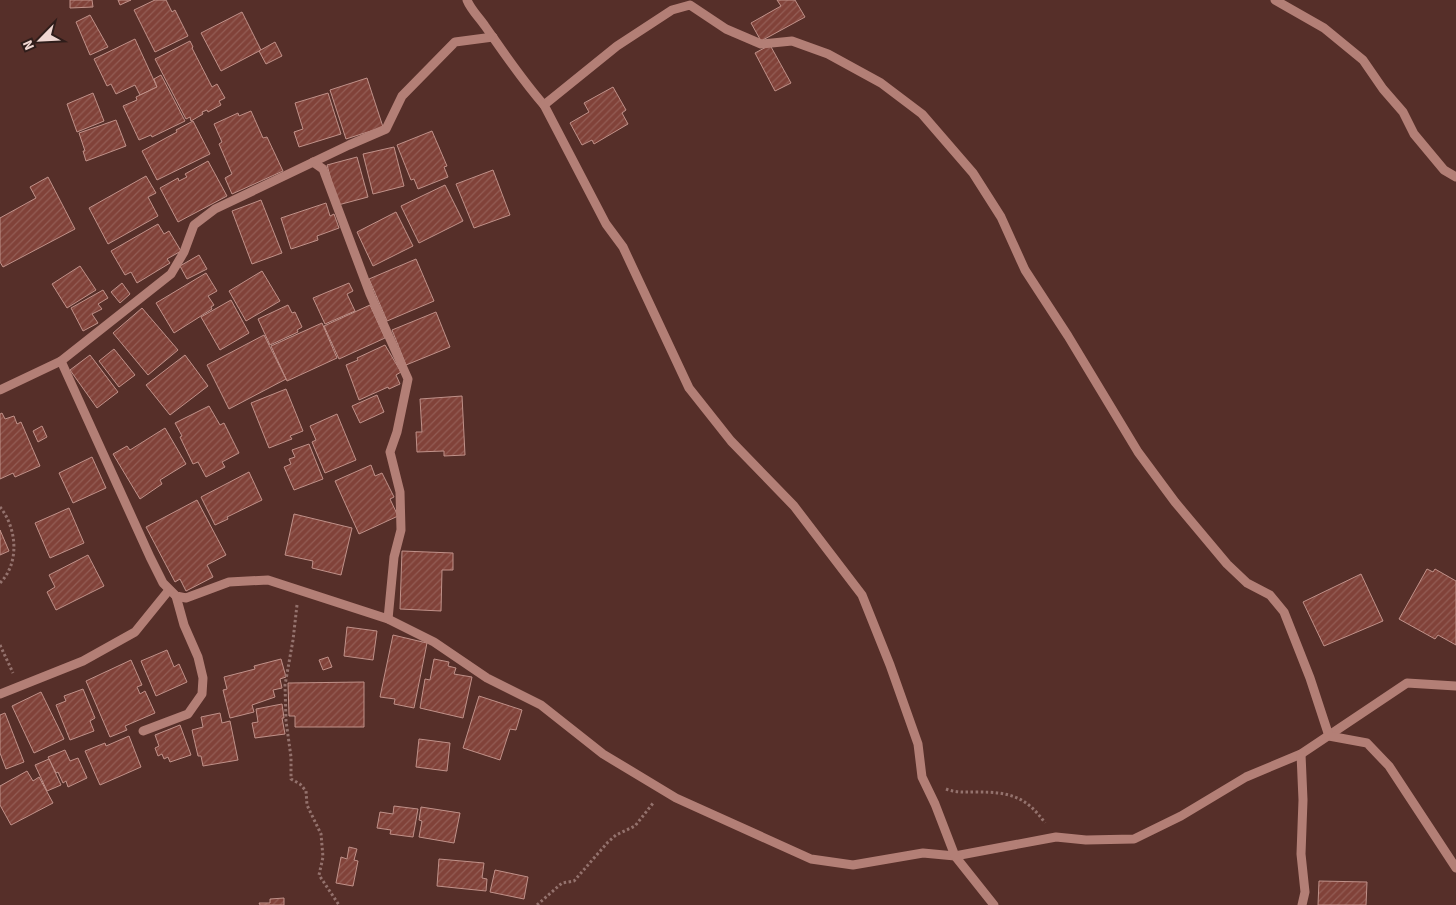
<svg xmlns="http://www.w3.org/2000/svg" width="1456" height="905" font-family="'Source Sans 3',sans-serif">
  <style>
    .building { fill: url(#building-hatch); stroke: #c09189 }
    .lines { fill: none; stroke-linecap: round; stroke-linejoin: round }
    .path { stroke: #94726d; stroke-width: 3; stroke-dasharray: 2.5 2.5; stroke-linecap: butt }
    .minor { stroke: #b37f76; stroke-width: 9 }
  </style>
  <defs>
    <pattern id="building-hatch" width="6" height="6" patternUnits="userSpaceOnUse" patternTransform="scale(1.25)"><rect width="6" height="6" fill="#814239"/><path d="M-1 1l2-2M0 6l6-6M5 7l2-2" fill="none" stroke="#935d55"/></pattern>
  </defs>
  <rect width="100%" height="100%" fill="#562f29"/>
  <g class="building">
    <polygon points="70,0 92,0 93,7 70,8"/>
    <polygon points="118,0 131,0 120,5"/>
    <polygon points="155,0 166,0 172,12 175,10 188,36 155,52 134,10"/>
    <polygon points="777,0 795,0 805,17 761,41 751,23 781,6"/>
    <polygon points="242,12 261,50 221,71 201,33"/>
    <polygon points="90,15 108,47 90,55 76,22"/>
    <polygon points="135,39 157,87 140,95 135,85 116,94 111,84 107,86 94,59"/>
    <polygon points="190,41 193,47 192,48 212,87 217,84 225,98 219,101 221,105 208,112 207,110 202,112 203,114 191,121 190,117 186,119 155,59"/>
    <polygon points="275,42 282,56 266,64 259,51"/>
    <polygon points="770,45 791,83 775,91 755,53"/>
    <polygon points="161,75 185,121 152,137 151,135 139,140 123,106 137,100 136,97 157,87 154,79"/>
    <polygon points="367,78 383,127 346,139 330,90"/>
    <polygon points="613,87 626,110 622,113 628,124 594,144 592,140 582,145 570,123 589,112 584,103"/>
    <polygon points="93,93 104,121 77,132 67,104"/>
    <polygon points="328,93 341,134 299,147 294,132 303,129 295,103"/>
    <polygon points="251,111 263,138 267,137 283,171 232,194 225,178 232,174 219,144 222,142 214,124 238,113 239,116"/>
    <polygon points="116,120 126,146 86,161 83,151 85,151 79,133"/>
    <polygon points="193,121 210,154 157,180 142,151 177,132 176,130"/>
    <polygon points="432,131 447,166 444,167 448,177 418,189 414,179 411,180 397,145"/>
    <polygon points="394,147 404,186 373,194 363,154"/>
    <polygon points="357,157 368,197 338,205 327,165"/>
    <polygon points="208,161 227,196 178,222 160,188 178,178 179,181 187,177 185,174"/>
    <polygon points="493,170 510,215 474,228 456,184"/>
    <polygon points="146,176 156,193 148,197 158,216 108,244 89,208"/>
    <polygon points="48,177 75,229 3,267 0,262 0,218 36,198 30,187"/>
    <polygon points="445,185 463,221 419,243 401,206"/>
    <polygon points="261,200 282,253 252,264 232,211"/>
    <polygon points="326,203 330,216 334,214 339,228 317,236 318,240 291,249 281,218"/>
    <polygon points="396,212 413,246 373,266 357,232"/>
    <polygon points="158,224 164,234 169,231 181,251 167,259 170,263 137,283 131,272 125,275 111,251"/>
    <polygon points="199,255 207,269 187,279 180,266"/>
    <polygon points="416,259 434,301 387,321 369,279"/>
    <polygon points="80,266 96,290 67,308 52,284"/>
    <polygon points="262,271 280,301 246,321 229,291"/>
    <polygon points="206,273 217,291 208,296 214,305 211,307 212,309 174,333 156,303"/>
    <polygon points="122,283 130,294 120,303 111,292"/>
    <polygon points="349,283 353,291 347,294 355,311 325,324 313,298"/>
    <polygon points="103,290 108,298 98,304 102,309 92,314 98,323 83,331 71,308"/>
    <polygon points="231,300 249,333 220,350 201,317"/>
    <polygon points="288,305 292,313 295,312 302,327 297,330 298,332 270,345 258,319"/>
    <polygon points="370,305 385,338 339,359 324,326"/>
    <polygon points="142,308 178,350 148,375 113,333"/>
    <polygon points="436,312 450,347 406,365 392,330"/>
    <polygon points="322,323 337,358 287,381 271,346"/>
    <polygon points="264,335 286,379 229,409 207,365"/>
    <polygon points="385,345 401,372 396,375 400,384 389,389 388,387 359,400 346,365 358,360 357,358"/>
    <polygon points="114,349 135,375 119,387 99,361"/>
    <polygon points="90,355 118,392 97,408 70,370"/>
    <polygon points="185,355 208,386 170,415 146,385"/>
    <polygon points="286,389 303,431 290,436 292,439 269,448 251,403"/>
    <polygon points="377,395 384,412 360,423 352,406"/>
    <polygon points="462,396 465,455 444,456 444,451 417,452 416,432 422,432 420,399"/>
    <polygon points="209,406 220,425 224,423 239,453 222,462 225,467 206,477 198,462 193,464 180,437 182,436 175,423"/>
    <polygon points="2,413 5,419 14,416 17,424 21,422 40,466 15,477 13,473 0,479 0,414"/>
    <polygon points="337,414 356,460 325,473 312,442 316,440 310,426"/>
    <polygon points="42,426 47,437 38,442 33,431"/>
    <polygon points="165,428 186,464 160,480 162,484 140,499 113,454 127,446 130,450"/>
    <polygon points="309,444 323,479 294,490 284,467 291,464 289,459 295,457 292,450"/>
    <polygon points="92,457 106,488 73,503 59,473"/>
    <polygon points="371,465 375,476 382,473 394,497 390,499 398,516 359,534 335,481"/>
    <polygon points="249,472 262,500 227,517 228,519 215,525 201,497"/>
    <polygon points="197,500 226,555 207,565 213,577 186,591 180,579 175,582 146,527"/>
    <polygon points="69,508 84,543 50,558 35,523"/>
    <polygon points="294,514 352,528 341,575 312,568 313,561 285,555"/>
    <polygon points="0,530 9,551 0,555"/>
    <polygon points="402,551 453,553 453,570 442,570 441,611 400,609"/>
    <polygon points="88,555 104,586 56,610 47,592 55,587 49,575"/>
    <polygon points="1427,569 1433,572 1435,569 1456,581 1456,645 1438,635 1435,639 1399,619"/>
    <polygon points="1361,574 1383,621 1324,646 1303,602"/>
    <polygon points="347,627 377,631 373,660 344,656"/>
    <polygon points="393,635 427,643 414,708 394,704 395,699 380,697"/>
    <polygon points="167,650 174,667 179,664 187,682 156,696 141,661"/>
    <polygon points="328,657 332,667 323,670 319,660"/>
    <polygon points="281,659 286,677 280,679 282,688 273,690 275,697 252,705 254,712 230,718 223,690 227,689 224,677 255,669 254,666"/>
    <polygon points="434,659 449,662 448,666 456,668 454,674 472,677 463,718 420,708 425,679 430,680"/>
    <polygon points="131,660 142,685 137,687 140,694 145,691 155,713 125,726 127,730 110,737 86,681"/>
    <polygon points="364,682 364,727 295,727 295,716 289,716 288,683"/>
    <polygon points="83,689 95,718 90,721 94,731 70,740 56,705 66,701 64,696"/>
    <polygon points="41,692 64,739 34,753 12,706"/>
    <polygon points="479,696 522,710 516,730 510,729 500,760 463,748"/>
    <polygon points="282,704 284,718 282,718 285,734 255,738 252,723 258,722 256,709"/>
    <polygon points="5,713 24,762 6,769 0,753 0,715"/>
    <polygon points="220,713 222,723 230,721 238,760 203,766 201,756 198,756 192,730 203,727 201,717"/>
    <polygon points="180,725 191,755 170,762 168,757 164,759 162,754 158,756 155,748 159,746 155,735"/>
    <polygon points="129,736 141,767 100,785 85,751 105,743 106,746"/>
    <polygon points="419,739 450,743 447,771 416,767"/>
    <polygon points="65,750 70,761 78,758 87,778 68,787 66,781 63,783 58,772 56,773 48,757"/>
    <polygon points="49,759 61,785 47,791 35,765"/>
    <polygon points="27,771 33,781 39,777 53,803 11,825 0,805 0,786"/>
    <polygon points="394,806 418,809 413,837 390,834 391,830 377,828 380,812 393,814"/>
    <polygon points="421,807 460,813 454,843 419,837 422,821 419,820"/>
    <polygon points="349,847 357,849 354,860 358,861 353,886 336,883 341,857 347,859"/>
    <polygon points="439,859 484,863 482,878 487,879 486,891 437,886"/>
    <polygon points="495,870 528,877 524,899 490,892"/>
    <polygon points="1319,881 1367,882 1366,905 1318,905"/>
    <polygon points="284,898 284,905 260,905 259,903 270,903 270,899"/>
  </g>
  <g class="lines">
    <g class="path">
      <path d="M0,507C17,528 20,563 0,583"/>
      <polyline points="297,605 293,640 285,685 286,721 291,757 291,779 300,784 306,791 307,805 321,834 323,857 319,875 339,905"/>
      <polyline points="0,645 13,673"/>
      <path d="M946,789C956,793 966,792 977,792C1009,792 1026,796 1045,823"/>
      <polyline points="537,905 562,883 574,881 608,842 616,835 635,826 654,802"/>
    </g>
    <g class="minor">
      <path d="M467,0C471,10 479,17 485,26C504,53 522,80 544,105"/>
      <polyline points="1275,0 1324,28 1363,60 1383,89 1403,112 1414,134 1444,170 1456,177"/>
      <polyline points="313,162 323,169 370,294 408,379 397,432 390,452 400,492 401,530 394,557 388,619"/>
      <polyline points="61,361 171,274 184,252 194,225 215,209 349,145 386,129 402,96 455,42 493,37"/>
      <polyline points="0,390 61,361 150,557 163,583 176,596 186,598 229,582 268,580 388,619 434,642 487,678 541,705 603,754 676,798 811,859 853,865 923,853 955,856 1056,837 1086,840 1134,839 1181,816 1246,777 1301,754 1407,683 1456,686"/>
      <polyline points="0,694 83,661 135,632 169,590"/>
      <polyline points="143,731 188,714 202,694 203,678 198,657 184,625 176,596"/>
      <polyline points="1301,754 1303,800 1301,854 1305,892 1302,905"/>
      <polyline points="994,905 955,856 935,804 922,777 918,744 890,665 862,595 794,506 731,441 689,388 623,247 606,224 544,105 617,46 672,10 690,5 726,29 761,44 792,41 828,54 881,83 922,114 973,173 1001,217 1025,270 1068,336 1138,452 1175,502 1227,564 1247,583 1270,595 1284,612 1310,678 1329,736 1367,743 1389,766 1456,868"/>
    </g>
  </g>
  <g transform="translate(40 40) rotate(246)" stroke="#2f1d1a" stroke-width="4" paint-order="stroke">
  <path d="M0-4L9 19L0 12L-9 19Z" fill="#f0d7d2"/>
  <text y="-8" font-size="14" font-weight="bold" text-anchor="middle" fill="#f0d7d2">N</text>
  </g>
</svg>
